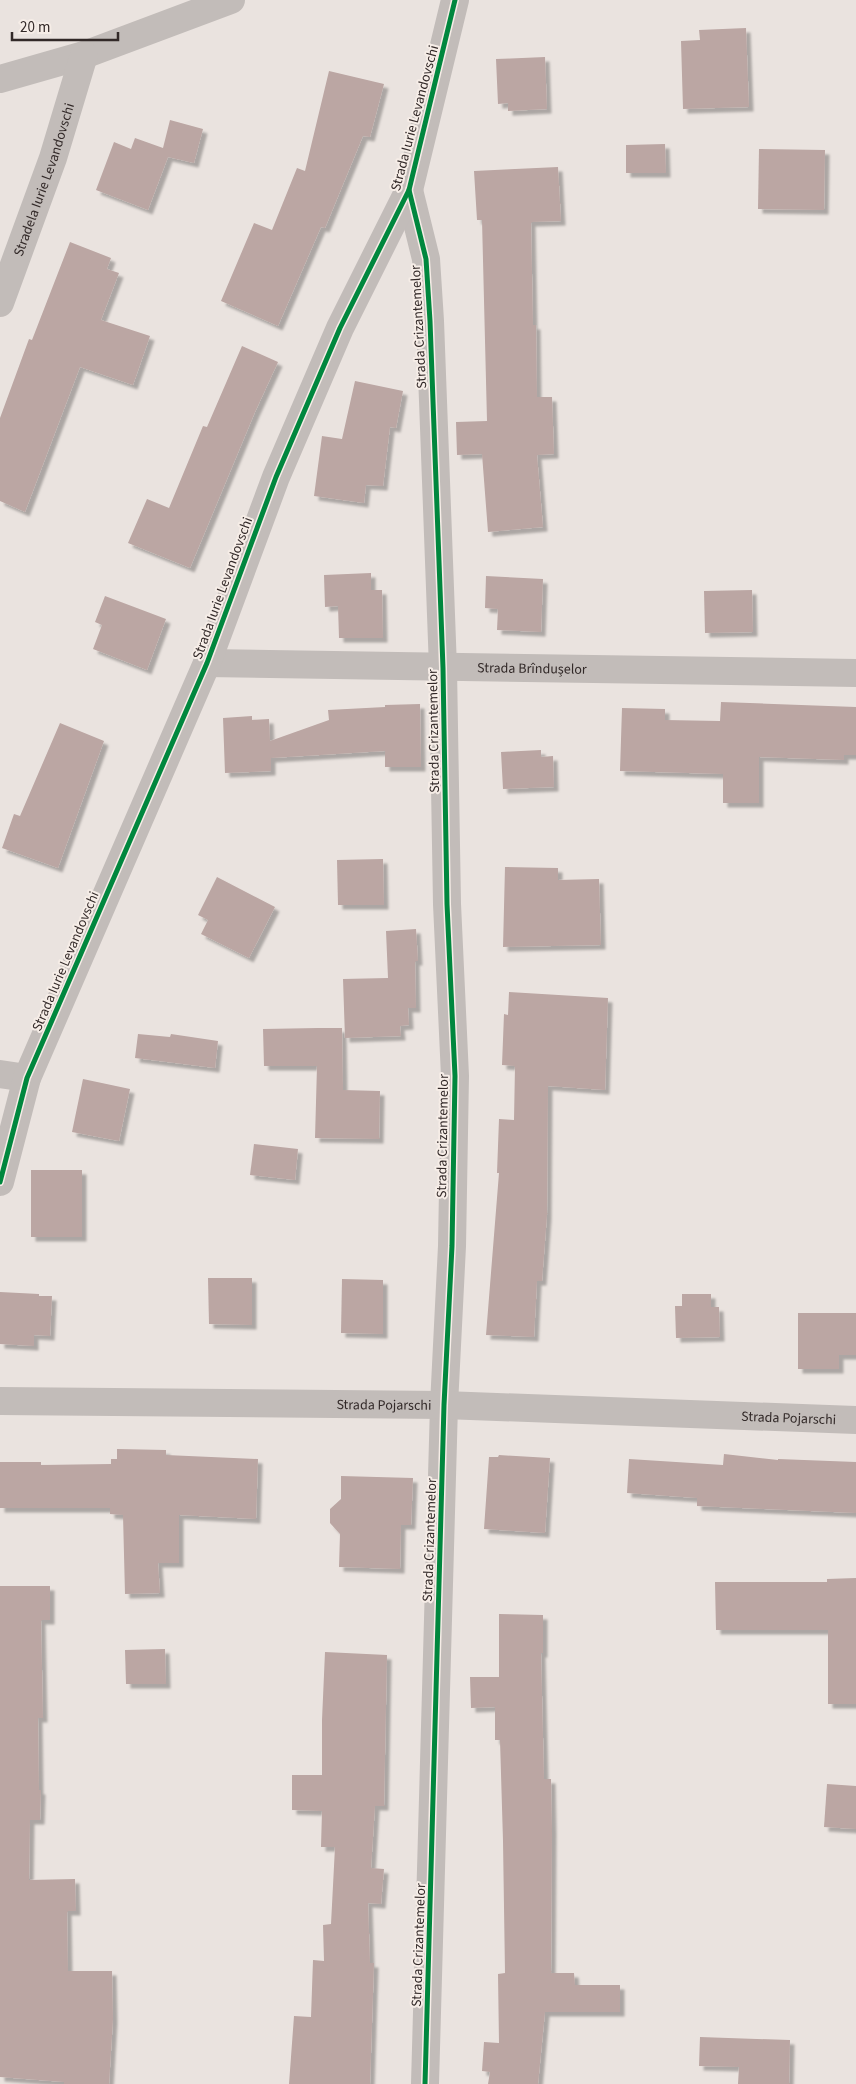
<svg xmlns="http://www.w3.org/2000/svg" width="856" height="2084" font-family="'Source Sans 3',sans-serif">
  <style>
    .building { fill: #bba6a3; filter: url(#shadow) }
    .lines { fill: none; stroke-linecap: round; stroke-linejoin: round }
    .minor { stroke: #c2bcb9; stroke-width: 28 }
    .cycleway-casing { stroke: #f6ede7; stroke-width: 8 }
    .cycleway { stroke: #00873e; stroke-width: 5 }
    .labels { text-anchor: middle; stroke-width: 4; stroke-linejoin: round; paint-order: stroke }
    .street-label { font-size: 14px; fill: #322928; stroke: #f6ede7 }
  </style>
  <defs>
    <filter id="shadow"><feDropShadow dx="4.5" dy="4.5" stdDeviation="1" flood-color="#0004"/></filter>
  </defs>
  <rect width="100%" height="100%" fill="#eae3df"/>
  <g class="building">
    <polygon points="746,28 749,107 683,109 681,41 700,40 699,30"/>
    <polygon points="545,57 547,109 508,111 508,103 498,104 496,59"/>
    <polygon points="329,71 384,84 370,137 363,136 325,228 321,227 278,326 221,301 254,223 272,230 297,168 305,171"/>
    <polygon points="170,120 203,129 194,163 168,157 148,210 96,190 114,142 131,149 135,138 163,148"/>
    <polygon points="665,144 666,173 626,173 626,145"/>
    <polygon points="759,149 825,150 824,210 758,209"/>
    <polygon points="558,167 561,221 531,222 533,325 536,325 537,397 552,397 554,454 537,455 543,527 488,532 482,454 457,455 456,422 487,421 482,220 477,220 474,171"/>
    <polygon points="70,242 111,258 107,269 119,273 101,320 150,336 133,385 80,367 25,512 0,501 0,418 29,339 32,340"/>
    <polygon points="242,346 278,362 255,412 190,568 128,543 147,499 169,508 203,426 207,427"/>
    <polygon points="355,381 403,391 396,428 390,427 383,486 366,485 364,503 314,496 322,436 342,439"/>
    <polygon points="371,573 371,590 382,590 383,638 339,638 338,606 325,607 324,575"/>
    <polygon points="486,576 543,579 541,632 497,630 498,609 485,608"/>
    <polygon points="752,590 753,632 705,633 704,591"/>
    <polygon points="105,596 166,619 147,670 93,649 102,625 95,622"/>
    <polygon points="721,702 856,707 856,755 844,755 844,760 759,757 759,803 723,803 723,774 620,771 622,708 665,709 665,720 720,721"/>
    <polygon points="420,704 421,767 385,767 385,751 271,758 271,771 225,773 223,718 252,716 252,720 269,719 270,741 329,720 328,710 385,707 385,705"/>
    <polygon points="60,723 104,741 58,868 2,848 14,814 20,816"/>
    <polygon points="541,750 541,757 553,756 554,787 503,789 501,752"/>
    <polygon points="383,859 384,905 338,905 337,860"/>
    <polygon points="505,867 558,868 558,880 599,879 601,945 503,947"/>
    <polygon points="217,877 275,907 249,958 201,934 208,920 198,915"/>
    <polygon points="416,929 418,961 415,961 416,1008 408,1008 409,1025 400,1026 401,1036 345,1038 343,979 388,978 386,931"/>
    <polygon points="509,992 608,998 605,1090 548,1086 547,1215 542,1281 537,1281 534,1337 486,1335 499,1173 497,1173 499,1119 514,1120 515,1066 502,1065 504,1014 508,1015"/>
    <polygon points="318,1028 342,1028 343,1090 380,1091 379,1139 315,1138 317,1066 264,1066 263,1029"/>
    <polygon points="138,1034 170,1037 171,1034 218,1041 215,1068 135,1058"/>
    <polygon points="83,1079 130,1089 119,1141 72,1132"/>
    <polygon points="254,1144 298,1149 295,1180 250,1175"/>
    <rect x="31" y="1170" width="51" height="67"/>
    <polygon points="208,1278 252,1278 252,1325 209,1324"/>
    <polygon points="342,1279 383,1280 383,1334 341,1333"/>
    <polygon points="0,1292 39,1294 39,1296 52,1296 50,1336 34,1335 34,1346 0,1344"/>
    <polygon points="682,1294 711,1294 711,1307 719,1307 720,1337 676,1338 675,1306 682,1306"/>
    <polygon points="798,1313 856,1313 856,1355 839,1355 839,1369 798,1369"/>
    <polygon points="117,1449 166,1450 166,1455 258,1459 256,1519 179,1515 179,1563 158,1563 160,1593 125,1594 123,1515 110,1514 110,1508 0,1508 0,1462 41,1462 41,1465 111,1464 111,1459 117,1459"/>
    <polygon points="724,1454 778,1460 778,1459 856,1462 856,1513 697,1506 697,1498 627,1493 629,1459 723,1465"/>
    <polygon points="499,1455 550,1458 545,1533 484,1529 489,1457 498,1457"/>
    <polygon points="341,1476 413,1478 411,1525 401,1525 400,1569 339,1567 340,1534 330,1523 330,1509 341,1499"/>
    <polygon points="856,1578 856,1704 828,1704 828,1630 716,1630 715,1582 827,1582 827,1579"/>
    <polygon points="0,1586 50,1586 50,1620 41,1620 43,1718 38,1718 39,1790 41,1790 40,1820 30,1820 29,1880 75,1879 76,1911 67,1911 68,1971 112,1971 113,2019 109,2084 64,2084 64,2082 0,2077"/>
    <polygon points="499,1614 543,1615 543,1653 541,1653 544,1779 551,1779 552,1830 551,1973 574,1973 575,1985 620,1985 620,2012 545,2012 538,2084 488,2084 490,2072 482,2071 484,2042 499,2043 498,1974 505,1973 503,1841 500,1740 495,1740 495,1707 471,1708 470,1677 499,1677"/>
    <polygon points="165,1649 166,1684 126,1684 125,1650"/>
    <polygon points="325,1652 387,1655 384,1806 375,1806 371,1868 384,1869 381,1904 368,1903 370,1963 374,1963 370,2084 289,2084 294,2016 311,2017 313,1960 324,1961 323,1925 331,1924 335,1847 321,1847 322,1811 292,1810 292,1775 322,1775 322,1720"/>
    <polygon points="827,1784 856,1786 856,1829 824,1827"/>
    <polygon points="700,2037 790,2040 789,2084 738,2084 739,2067 699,2066"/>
  </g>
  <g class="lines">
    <g class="minor">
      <polyline points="0,79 84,55 231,0"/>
      <polyline points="409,190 426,259 430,321 443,668 447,904 455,1076 452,1246 444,1405 425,2084"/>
      <path id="s1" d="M0,303L53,158L84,55"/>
      <path id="s2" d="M207,663L856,673"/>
      <polyline points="0,1074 27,1078"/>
      <polyline points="0,1182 27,1078 207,663 276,477 340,328 409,190 455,0"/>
      <path id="s3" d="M0,1401L444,1405L856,1420"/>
    </g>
    <defs>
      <g id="cycleway">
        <polyline points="409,190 426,259 430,321 443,668 447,904 455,1076 452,1246 444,1405 425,2084"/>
        <polyline points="0,1182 27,1078 207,663 276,477 340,328 409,190 455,0"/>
      </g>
    </defs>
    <use href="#cycleway" class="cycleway-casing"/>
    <use href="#cycleway" class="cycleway"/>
  </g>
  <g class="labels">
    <g class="street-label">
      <text transform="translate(414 118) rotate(-75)" y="5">Strada Iurie Levandovschi</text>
      <text dy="5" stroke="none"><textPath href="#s1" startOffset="131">Stradela Iurie Levandovschi</textPath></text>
      <text transform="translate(418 327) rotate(-93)" y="5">Strada Crizantemelor</text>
      <text transform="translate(222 588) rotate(-70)" y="5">Strada Iurie Levandovschi</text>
      <text dy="5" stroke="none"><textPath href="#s2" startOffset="325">Strada Brîndușelor</textPath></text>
      <text transform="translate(433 731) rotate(-91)" y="5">Strada Crizantemelor</text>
      <text transform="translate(65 961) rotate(-67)" y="5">Strada Iurie Levandovschi</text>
      <text transform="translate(442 1136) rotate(-89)" y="5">Strada Crizantemelor</text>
      <text dy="5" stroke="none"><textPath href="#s3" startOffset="384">Strada Pojarschi</textPath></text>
      <text dy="5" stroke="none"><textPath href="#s3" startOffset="789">Strada Pojarschi</textPath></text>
      <text transform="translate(429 1540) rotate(-88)" y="5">Strada Crizantemelor</text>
      <text transform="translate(418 1945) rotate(-88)" y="5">Strada Crizantemelor</text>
    </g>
  </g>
  <path d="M12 32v8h106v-8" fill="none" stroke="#322928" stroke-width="2.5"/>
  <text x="20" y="32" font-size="15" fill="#322928" stroke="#f6ede7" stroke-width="4" paint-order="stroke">20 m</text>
</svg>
